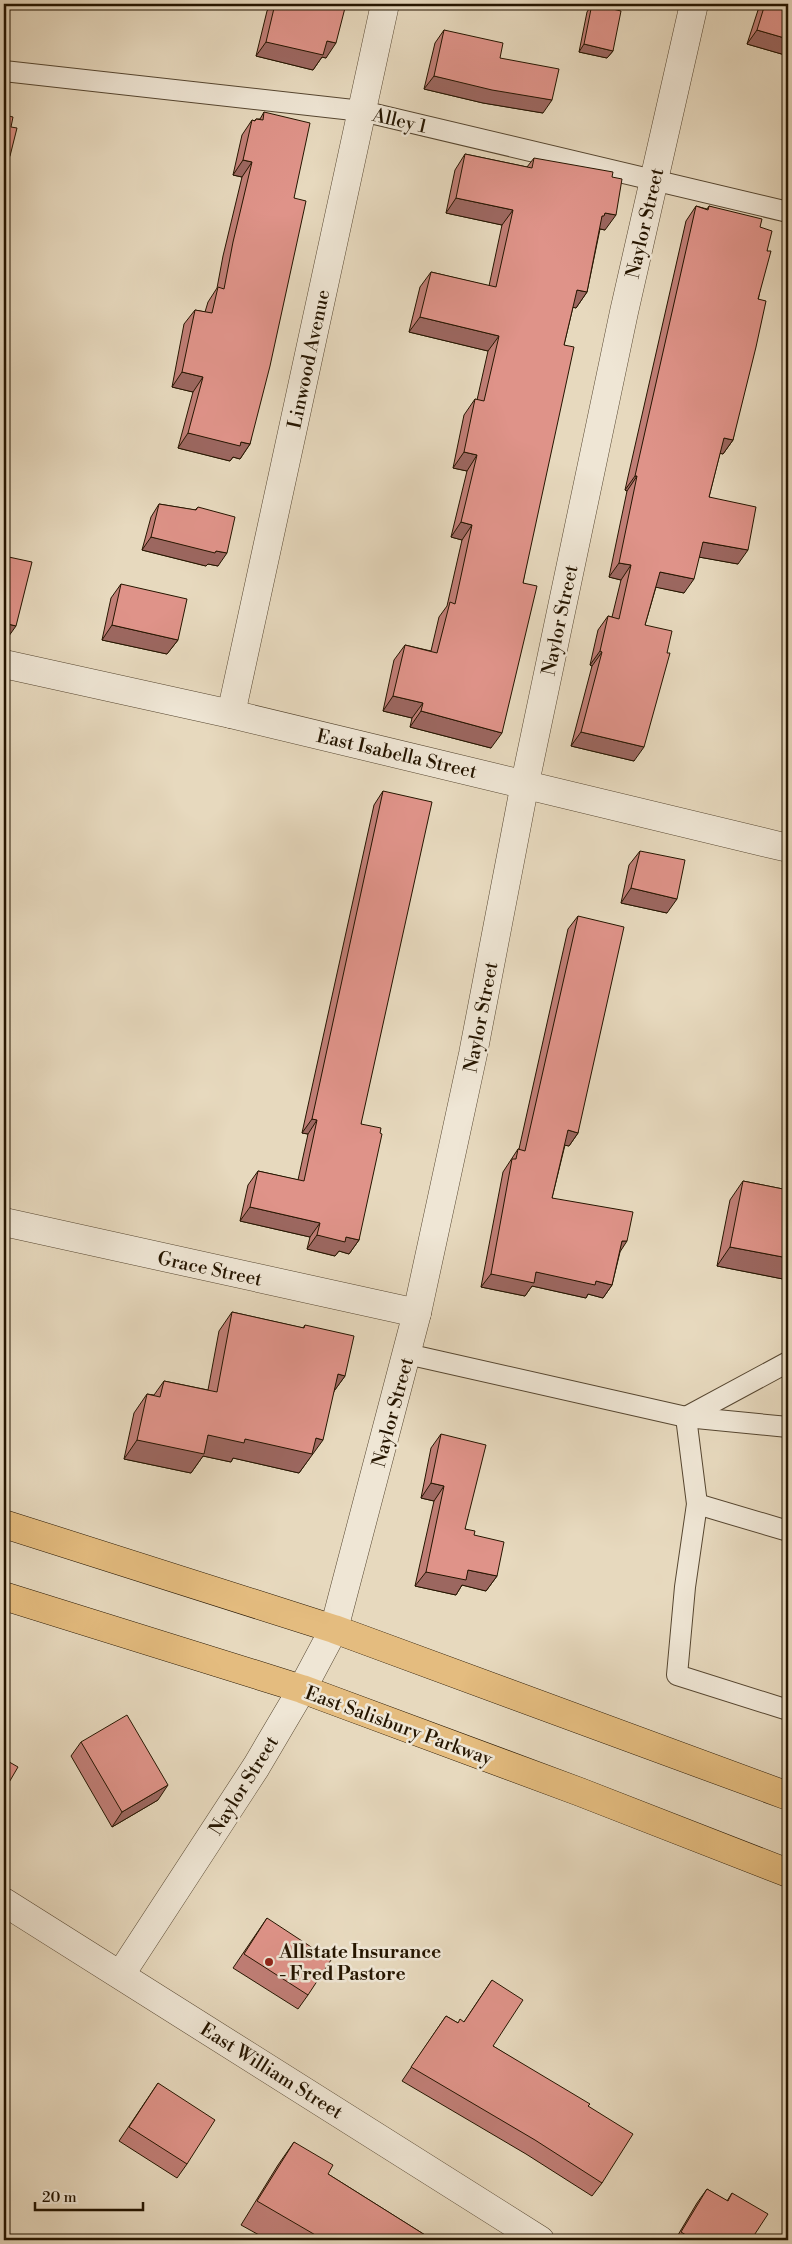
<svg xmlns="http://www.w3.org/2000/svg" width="792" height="2244" font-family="'Libre Bodoni',serif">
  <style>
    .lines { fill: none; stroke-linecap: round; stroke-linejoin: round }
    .lane-casing { stroke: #564630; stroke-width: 22 }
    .street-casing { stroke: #564630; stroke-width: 29 }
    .primary-casing { stroke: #251500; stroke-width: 29 }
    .lane { stroke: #efe6d5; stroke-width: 20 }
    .street { stroke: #efe6d5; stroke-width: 28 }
    .primary { stroke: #e4bc7f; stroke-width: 28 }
    .wall { fill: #c07e76; stroke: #251500 }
    .shaded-wall { fill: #9c6760; stroke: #251500 }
    .building { fill: #df9389; stroke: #251500 }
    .poi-dot { fill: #8f2418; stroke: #efe6d5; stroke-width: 2 }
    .labels { text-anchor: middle; stroke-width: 5; stroke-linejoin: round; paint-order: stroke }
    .street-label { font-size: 19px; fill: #251500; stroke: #efe6d5 }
    .poi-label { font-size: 19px; font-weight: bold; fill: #251500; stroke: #efe6d5; text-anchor: start }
  </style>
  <rect width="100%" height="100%" fill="#e7d9be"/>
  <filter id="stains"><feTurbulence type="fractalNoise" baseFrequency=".004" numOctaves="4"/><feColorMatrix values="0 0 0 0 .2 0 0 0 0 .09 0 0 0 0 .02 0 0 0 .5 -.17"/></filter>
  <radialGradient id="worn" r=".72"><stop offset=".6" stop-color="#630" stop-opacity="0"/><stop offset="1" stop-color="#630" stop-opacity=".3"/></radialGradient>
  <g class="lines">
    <defs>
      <g id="lane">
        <polyline points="4,71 362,111 788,212"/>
        <polyline points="407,1354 686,1417 788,1427"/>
        <polyline points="686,1417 697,1504 685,1587 677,1675 788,1710"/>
        <polyline points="686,1417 788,1362"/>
        <polyline points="697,1504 788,1531"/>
      </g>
      <g id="street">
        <polyline points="4,664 231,714 788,848"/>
        <polyline points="231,714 385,4"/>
        <polyline points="4,1222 417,1313"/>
        <polyline points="4,1902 540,2240"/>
        <polyline points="121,1974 256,1767 302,1689 334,1629 417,1313 473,1054 525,783 624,312 694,4"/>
      </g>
      <g id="primary">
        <polyline points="4,1524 334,1629 788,1796"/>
        <polyline points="4,1596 302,1689 580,1792 788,1873"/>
      </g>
    </defs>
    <use href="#lane" class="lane-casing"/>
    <use href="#street" class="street-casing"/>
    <use href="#primary" class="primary-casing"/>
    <use href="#lane" class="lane"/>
    <use href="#street" class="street"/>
    <use href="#primary" class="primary"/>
  </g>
  <g class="wall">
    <polygon points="272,4 346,4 326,58 322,57 313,70 256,56 267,11"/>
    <polygon points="592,4 613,51 607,58 579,52 587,12"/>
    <polygon points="760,4 788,4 785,55 747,44"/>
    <polygon points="444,30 500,58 543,113 483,103 424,89 435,43"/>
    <polygon points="264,112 294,198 250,444 240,459 233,457 230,461 178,448 193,392 172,387 184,324 195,310 205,312 208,302 217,288 223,256 242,177 233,175 242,135 252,120 254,121 256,119 260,119"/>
    <polygon points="465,154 527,167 534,158 605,230 600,229 587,292 576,308 573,307 564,345 523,583 491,748 410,727 412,718 383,711 394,660 405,645 431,651 439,617 447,606 462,540 451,537 467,471 453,468 464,415 475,399 477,400 488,351 409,332 420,287 431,272 489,286 502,225 446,213 455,170"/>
    <polygon points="696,206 707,209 709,206 760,227 767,251 733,440 723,454 720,453 709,497 738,564 699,557 684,593 656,587 645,625 634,761 571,746 592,666 590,665 598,630 608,616 612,617 621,580 609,577 627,491 625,490 686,221"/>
    <polygon points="159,504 195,510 198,507 218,566 208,564 206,566 142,550 151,517"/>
    <polygon points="121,584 178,640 167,654 102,640 111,598"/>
    <polygon points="383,791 361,1124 359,1240 349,1254 339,1251 335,1256 307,1249 310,1237 240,1221 248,1185 258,1171 298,1180 308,1134 302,1133 374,805"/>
    <polygon points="640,851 667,913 621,903 629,865"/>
    <polygon points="578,916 578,1133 569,1146 565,1145 552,1198 620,1252 612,1285 603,1298 588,1294 586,1298 532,1286 525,1296 481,1287 503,1172 518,1149 519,1149 568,929"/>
    <polygon points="743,1181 788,1190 788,1280 717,1266 730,1200"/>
    <polygon points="232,1312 303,1328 305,1325 345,1376 334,1391 309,1459 299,1473 233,1458 231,1462 203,1456 191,1473 124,1459 134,1413 147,1394 154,1395 164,1381 208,1390 219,1331"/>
    <polygon points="441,1434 465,1529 474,1535 497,1576 486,1591 462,1585 456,1595 415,1586 434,1501 421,1498 431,1448"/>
    <polygon points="81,1742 158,1800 112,1827 71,1756"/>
    <polygon points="267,1918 308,1995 298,2009 233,1968"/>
    <polygon points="492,1980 493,2046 588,2106 602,2183 592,2196 526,2154 402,2081 446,2016 458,2023 464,2022"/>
    <polygon points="158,2083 187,2164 177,2178 119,2141"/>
    <polygon points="294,2142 328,2174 433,2240 268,2240 241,2225 278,2165"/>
    <polygon points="707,2189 727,2201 732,2193 751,2240 675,2240 697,2203"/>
  </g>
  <g class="shaded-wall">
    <polygon points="757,30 788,39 788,50 785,55 747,44"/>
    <polygon points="327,41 336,43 326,58 322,57 313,70 256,56 266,42"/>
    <polygon points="584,44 613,51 607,58 579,52"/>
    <polygon points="434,76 552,100 543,113 483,103 424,89"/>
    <polygon points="4,155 10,156 4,165"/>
    <polygon points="243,160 252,162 242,177 233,175"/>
    <polygon points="456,198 513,210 502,225 446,213"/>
    <polygon points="605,213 616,215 605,230 596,228 602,216"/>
    <polygon points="577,290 587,292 576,308 567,306"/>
    <polygon points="420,317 499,336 488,351 409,332"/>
    <polygon points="182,372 203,377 193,392 172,387"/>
    <polygon points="188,433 241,442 250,444 240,459 233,457 230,461 178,448"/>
    <polygon points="724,438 733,440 723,454 714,452"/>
    <polygon points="464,452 477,455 467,471 453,468"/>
    <polygon points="635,476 637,476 627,491 625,490"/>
    <polygon points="461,522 472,525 462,540 451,537"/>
    <polygon points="151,537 216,551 227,553 218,566 208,564 206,566 142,550"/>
    <polygon points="703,542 748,550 738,564 693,556"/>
    <polygon points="619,563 631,565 621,580 609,577"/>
    <polygon points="660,572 694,579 684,593 650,586"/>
    <polygon points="4,623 16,626 6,640 4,640"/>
    <polygon points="112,625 178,640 167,654 102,640"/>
    <polygon points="600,651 602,652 592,666 590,665"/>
    <polygon points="393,696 423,703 412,718 383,711"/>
    <polygon points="421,711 502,733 491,748 410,727"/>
    <polygon points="581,732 644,747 634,761 571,746"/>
    <polygon points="631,888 677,899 667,913 621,903"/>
    <polygon points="312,1119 317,1120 308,1134 302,1133"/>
    <polygon points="568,1130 578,1133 569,1146 559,1144"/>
    <polygon points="250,1207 320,1223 310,1237 240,1221"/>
    <polygon points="317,1235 346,1237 359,1240 349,1254 339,1251 335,1256 307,1249"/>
    <polygon points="622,1241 627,1241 618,1255"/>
    <polygon points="730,1247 788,1258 788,1280 717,1266"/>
    <polygon points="536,1272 596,1281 612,1285 603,1298 588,1294 586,1298 532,1286 525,1296 481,1287 491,1274"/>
    <polygon points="338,1374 345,1376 332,1394"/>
    <polygon points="208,1435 245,1439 316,1438 323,1440 299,1473 233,1458 231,1462 203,1456 191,1473 124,1459 137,1440"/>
    <polygon points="431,1483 444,1486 434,1501 421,1498"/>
    <polygon points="468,1570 497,1576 486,1591 462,1585 456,1595 415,1586 426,1572"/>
    <polygon points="168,1785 158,1800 112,1827 122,1812"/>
  </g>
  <g class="building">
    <polygon points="275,4 346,4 336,43 327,41 323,55 266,42"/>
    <polygon points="592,4 621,11 613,51 584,44"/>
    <polygon points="765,4 788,4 788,39 757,30"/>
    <polygon points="444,30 503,43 500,58 559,69 552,100 492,90 434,76"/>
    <polygon points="264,112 310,123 294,198 306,201 270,366 250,444 241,442 240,446 188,433 203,377 182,372 195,310 212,313 218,287 224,289 233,242 252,162 243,160 252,120 255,121 256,119 263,120"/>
    <polygon points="4,115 13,117 11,127 17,128 10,156 4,155"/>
    <polygon points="465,154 532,168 534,158 613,172 612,177 622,179 616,215 605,213 604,216 602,216 587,292 577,290 564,345 574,347 523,583 537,586 502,733 421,711 423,703 393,696 405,645 437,653 450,602 455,604 472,525 461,522 477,455 464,452 475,399 484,401 499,336 420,317 431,272 496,287 513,210 456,198"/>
    <polygon points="696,206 708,210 709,206 762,219 760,227 772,231 767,251 771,251 758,299 766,301 756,347 733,440 724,438 709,497 756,507 748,550 703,542 694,579 660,572 645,625 672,631 667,653 670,653 644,747 581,732 602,652 600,651 608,616 619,619 631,565 619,563 637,476 635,476"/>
    <polygon points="159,504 196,510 198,507 235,517 227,553 216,551 215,553 151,537"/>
    <polygon points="4,556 32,562 16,626 4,623"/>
    <polygon points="121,584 187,599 178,640 112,625"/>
    <polygon points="383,791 432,802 361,1124 381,1128 380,1133 382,1134 359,1240 346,1237 345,1242 317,1235 320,1223 250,1207 258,1171 304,1181 317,1120 312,1119"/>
    <polygon points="640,851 685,860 677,899 631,888"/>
    <polygon points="578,916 624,927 578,1133 568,1130 552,1198 633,1212 627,1241 622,1241 612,1285 596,1281 595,1285 536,1272 534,1283 491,1274 512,1159 516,1159 518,1149 525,1151"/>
    <polygon points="743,1181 788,1190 788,1258 730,1247"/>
    <polygon points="232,1312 304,1328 305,1325 354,1336 345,1376 338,1374 323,1440 316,1438 312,1454 245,1439 244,1443 208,1435 204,1454 137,1440 147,1394 160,1397 164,1381 217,1392"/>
    <polygon points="441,1434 486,1445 465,1529 475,1531 474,1535 504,1542 497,1576 468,1570 466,1580 426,1572 444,1486 431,1483"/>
    <polygon points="127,1715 168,1785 122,1812 81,1742"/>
    <polygon points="4,1759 18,1767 4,1791"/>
    <polygon points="267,1918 331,1960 308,1995 244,1954"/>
    <polygon points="492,1980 523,2000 493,2046 590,2104 588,2106 633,2134 602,2183 535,2140 411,2067 446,2016 458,2023 460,2019 464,2022"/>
    <polygon points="158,2083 215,2120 187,2164 129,2127"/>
    <polygon points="294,2142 333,2165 328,2174 433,2240 324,2240 257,2201"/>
    <polygon points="707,2189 728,2201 732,2193 768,2214 751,2240 694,2240 681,2232"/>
  </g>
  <circle class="poi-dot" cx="269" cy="1962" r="5"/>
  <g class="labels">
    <g class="street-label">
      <text transform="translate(400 120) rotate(13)" y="7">Alley 1</text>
      <text transform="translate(644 223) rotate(-77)" y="7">Naylor Street</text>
      <text transform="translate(308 359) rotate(-78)" y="7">Linwood Avenue</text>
      <text transform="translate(559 620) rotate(-78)" y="7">Naylor Street</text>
      <text transform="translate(397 753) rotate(13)" y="7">East Isabella Street</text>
      <text transform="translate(480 1017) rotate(-79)" y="7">Naylor Street</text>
      <text transform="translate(210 1268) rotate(12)" y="7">Grace Street</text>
      <text transform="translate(392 1412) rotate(-75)" y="7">Naylor Street</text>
      <text transform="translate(399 1725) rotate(20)" y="7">East Salisbury Parkway</text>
      <text transform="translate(243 1785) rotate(-58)" y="7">Naylor Street</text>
      <text transform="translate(272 2070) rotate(32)" y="7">East William Street</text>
    </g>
    <g class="poi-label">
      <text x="279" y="1958">Allstate Insurance<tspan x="279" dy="22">- Fred Pastore</tspan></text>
    </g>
  </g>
  <rect width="792" height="2244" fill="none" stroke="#e7d9be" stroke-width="20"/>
  <rect x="5" y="5" width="782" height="2234" fill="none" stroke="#251500" stroke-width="2.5"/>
  <rect x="10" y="10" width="772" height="2224" fill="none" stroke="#251500"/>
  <path d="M35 2202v8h108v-8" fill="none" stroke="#251500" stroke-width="2.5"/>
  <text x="42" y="2202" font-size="15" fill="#251500" stroke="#efe6d5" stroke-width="4" paint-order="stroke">20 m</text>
  <rect width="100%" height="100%" filter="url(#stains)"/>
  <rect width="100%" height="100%" fill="url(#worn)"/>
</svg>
